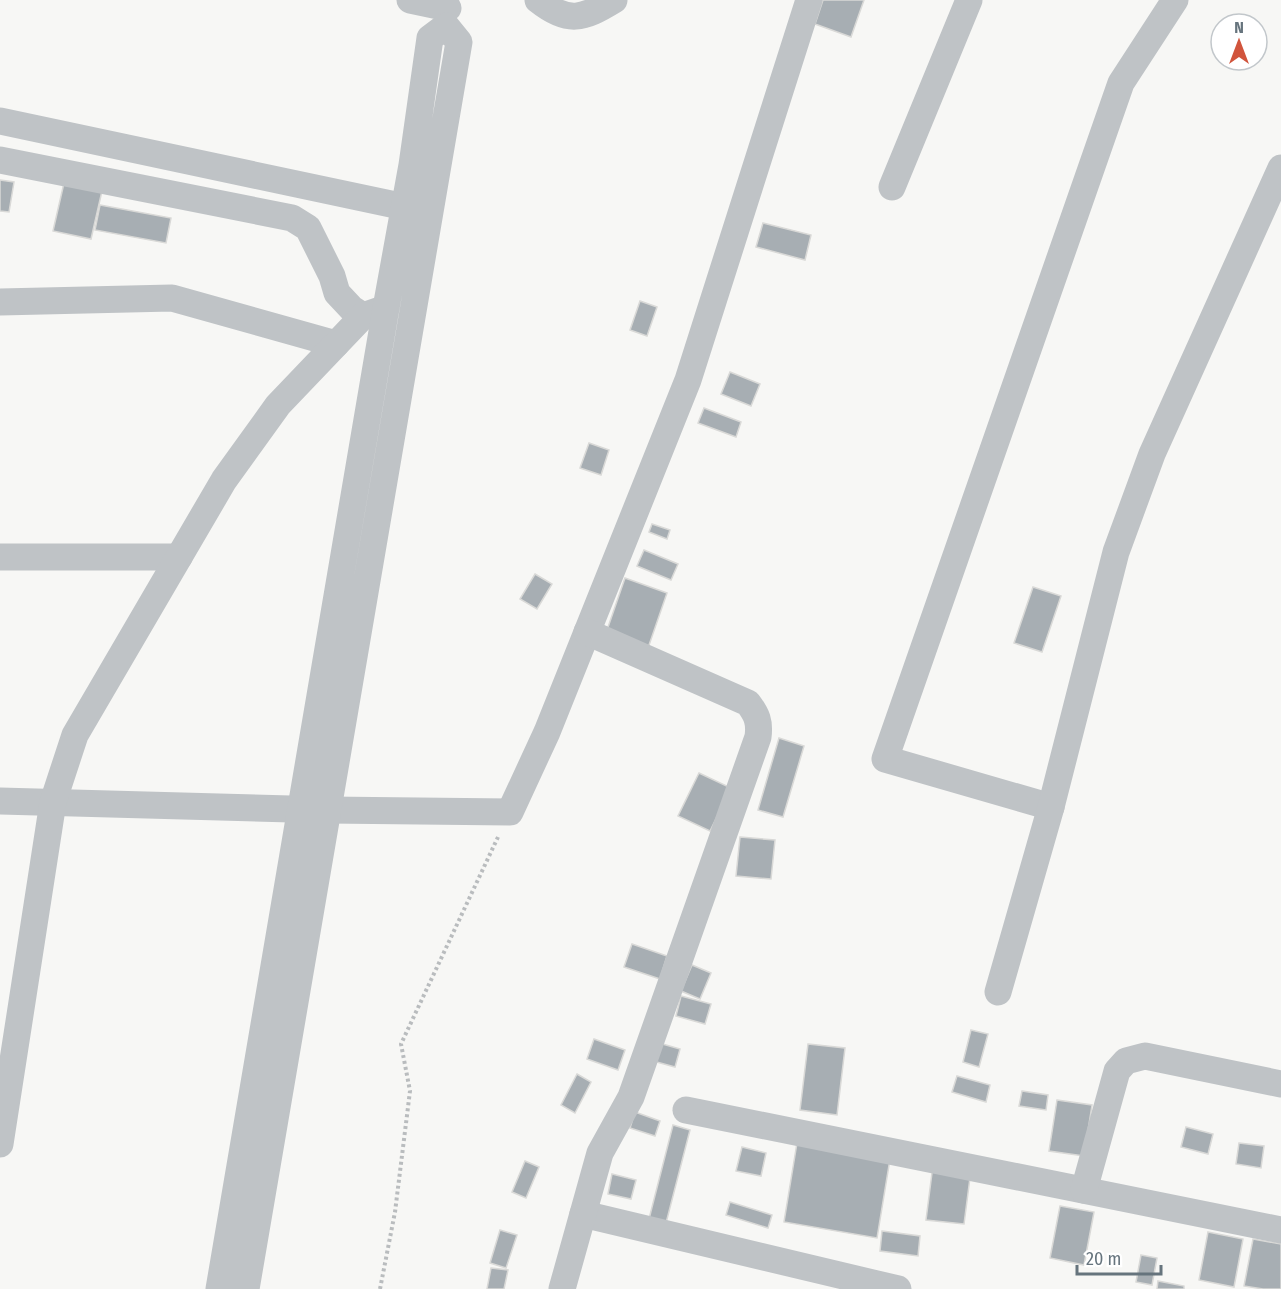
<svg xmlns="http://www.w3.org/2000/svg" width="1281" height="1289" font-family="'Fira Sans Condensed',sans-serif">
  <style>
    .building { fill: #a7aeb3; stroke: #d9d9d7; stroke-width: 1.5 }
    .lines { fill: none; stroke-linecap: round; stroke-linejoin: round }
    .path { stroke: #b9bcbe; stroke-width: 4; stroke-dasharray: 3 3; stroke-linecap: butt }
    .minor { stroke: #bfc3c6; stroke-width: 27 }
  </style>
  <rect width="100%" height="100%" fill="#f7f7f5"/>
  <g class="building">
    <polygon points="823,0 864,0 851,37 815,24"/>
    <polygon points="0,180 14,182 9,212 0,211"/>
    <polygon points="64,183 102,191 91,239 53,231"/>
    <polygon points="100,205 171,218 166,243 95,230"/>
    <polygon points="763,223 811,235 805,260 756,247"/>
    <polygon points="640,301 657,307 647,336 630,330"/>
    <polygon points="730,372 760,384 751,406 721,394"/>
    <polygon points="704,408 741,422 736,437 698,423"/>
    <polygon points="589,443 609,450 601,475 580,468"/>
    <polygon points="652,524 670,530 667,539 649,532"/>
    <polygon points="644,550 678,564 671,580 637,566"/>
    <polygon points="535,574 552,584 537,609 520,599"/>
    <polygon points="625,578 667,593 648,648 606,633"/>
    <polygon points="1033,587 1061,596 1042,652 1014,643"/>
    <polygon points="779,738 804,746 783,817 758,810"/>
    <polygon points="699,773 731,788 710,831 678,816"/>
    <polygon points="740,837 775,840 771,879 736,876"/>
    <polygon points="632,944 667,956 660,979 624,967"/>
    <polygon points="692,965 711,973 700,999 681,991"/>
    <polygon points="681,996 711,1004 705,1024 676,1016"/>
    <polygon points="971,1030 988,1034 979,1067 963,1062"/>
    <polygon points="594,1039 625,1050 618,1070 587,1059"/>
    <polygon points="659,1043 680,1049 675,1067 653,1061"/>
    <polygon points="808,1044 845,1048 837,1115 800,1110"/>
    <polygon points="577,1074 591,1082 575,1113 561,1105"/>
    <polygon points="957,1076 990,1085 986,1102 952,1092"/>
    <polygon points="1022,1091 1048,1095 1046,1110 1019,1106"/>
    <polygon points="1057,1100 1092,1105 1084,1156 1049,1151"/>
    <polygon points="635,1112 660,1121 655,1136 630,1128"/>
    <polygon points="673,1125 690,1130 666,1223 649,1219"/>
    <polygon points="1186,1127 1213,1134 1208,1154 1181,1147"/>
    <polygon points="797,1143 890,1159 877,1238 784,1222"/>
    <polygon points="1239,1143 1264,1146 1261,1168 1236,1164"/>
    <polygon points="742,1147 766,1153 761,1176 736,1171"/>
    <polygon points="525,1161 539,1167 526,1198 512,1192"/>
    <polygon points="933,1165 971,1170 964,1224 926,1220"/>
    <polygon points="612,1174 636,1180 631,1199 608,1194"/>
    <polygon points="730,1202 772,1215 768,1228 726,1215"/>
    <polygon points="1060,1206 1094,1212 1084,1265 1050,1258"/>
    <polygon points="500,1230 517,1235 506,1268 490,1263"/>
    <polygon points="882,1231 920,1236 918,1256 880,1251"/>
    <polygon points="1208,1232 1243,1239 1234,1287 1199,1280"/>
    <polygon points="1253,1239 1281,1244 1281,1289 1263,1289 1244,1286"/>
    <polygon points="1141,1255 1157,1258 1152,1285 1136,1282"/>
    <polygon points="491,1268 508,1270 504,1289 487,1289"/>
    <polygon points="1158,1281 1184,1286 1184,1289 1157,1289"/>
  </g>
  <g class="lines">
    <polyline class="path" points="380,1289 395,1212 410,1091 401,1044 498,837"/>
    <g class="minor">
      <polyline points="410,0 448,8"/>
      <path d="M538,0C568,24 583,19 614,0"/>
      <polyline points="0,121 405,207"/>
      <polyline points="0,160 292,218 308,228 332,276 337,293 352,309 363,316"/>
      <polyline points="892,187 969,0"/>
      <polyline points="0,302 172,298 336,344"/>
      <polyline points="0,557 179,557"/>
      <polyline points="0,801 328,810 510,812 547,732 688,380 809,0"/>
      <polyline points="1051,807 885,759 1121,83 1175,0"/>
      <polyline points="998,992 1051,807 1116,552 1152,454 1281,168"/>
      <polyline points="686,1110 1281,1230"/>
      <polyline points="0,1144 53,802 75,735 224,480 278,405 363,316 386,308"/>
      <polyline points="1084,1190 1117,1071 1126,1061 1145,1056 1281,1084"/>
      <polyline points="583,1214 898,1289"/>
      <polyline points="219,1289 386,308 412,165 430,38 446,26 459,42 246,1289"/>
      <path d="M562,1289L600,1153L631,1097L758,737C760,722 757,715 748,703L587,632"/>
    </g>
  </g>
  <g transform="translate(1239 42)"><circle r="28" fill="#ffffff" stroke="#c2c7cb" stroke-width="1.5"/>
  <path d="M0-4.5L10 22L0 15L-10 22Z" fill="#d1543c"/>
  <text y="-9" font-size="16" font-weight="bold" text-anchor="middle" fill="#66747d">N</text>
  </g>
  <path d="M1077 1265v9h84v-9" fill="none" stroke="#66747d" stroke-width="3"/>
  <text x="1086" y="1265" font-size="18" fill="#66747d" stroke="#ffffff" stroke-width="4.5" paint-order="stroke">20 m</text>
</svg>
